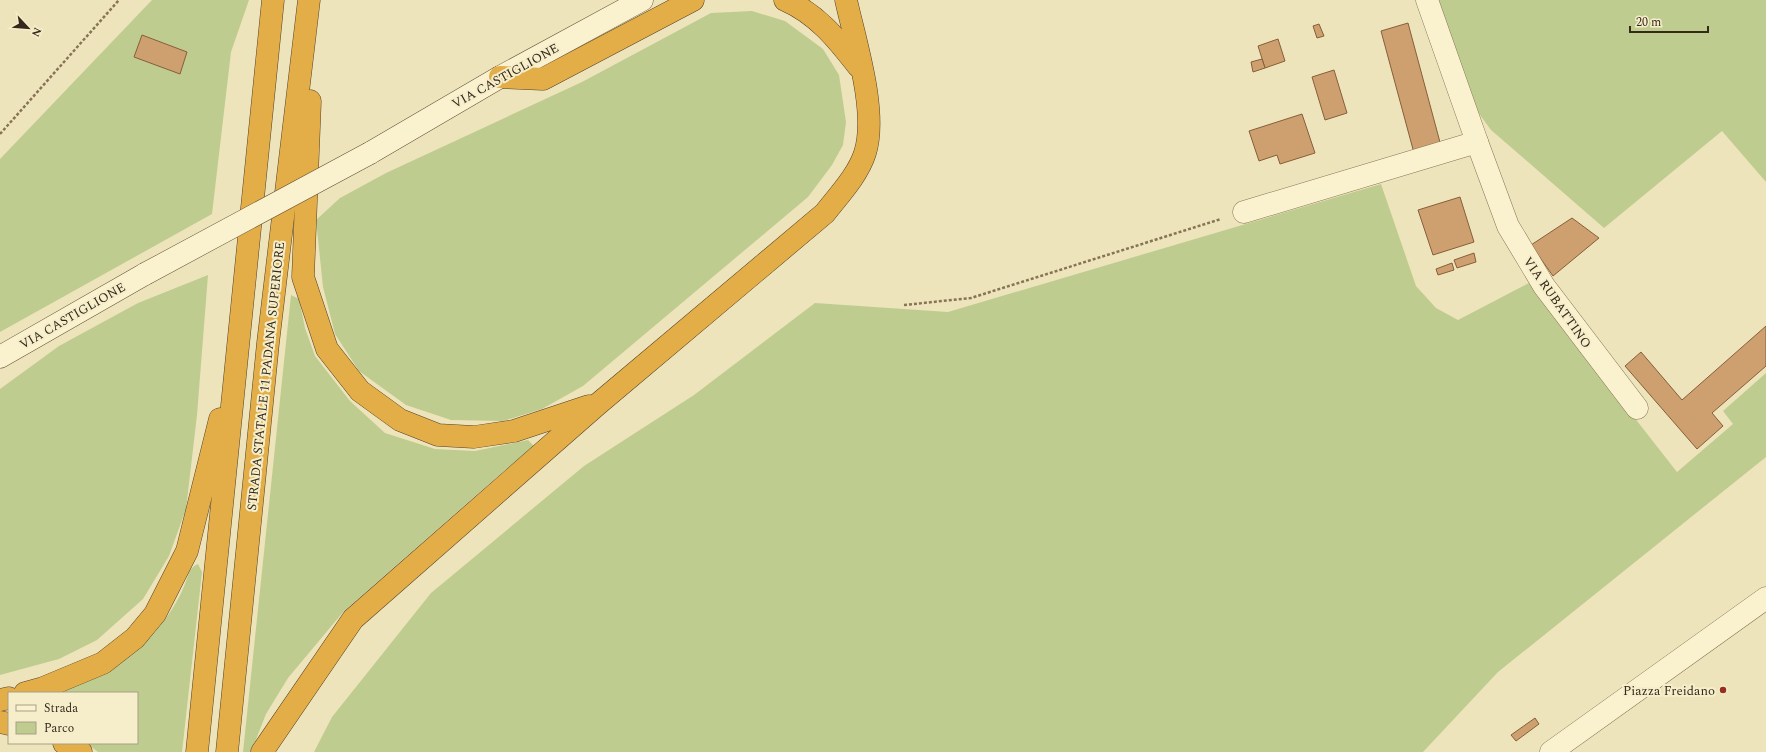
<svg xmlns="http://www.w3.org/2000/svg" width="1766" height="752" font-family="Spectral,serif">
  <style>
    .green { fill: #bfcc8f }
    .building { fill: #cea06f; stroke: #855f3a }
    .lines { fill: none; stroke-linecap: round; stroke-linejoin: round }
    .street-casing { stroke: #867455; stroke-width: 23 }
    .secondary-casing { stroke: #675438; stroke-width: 23 }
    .highway-casing { stroke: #53412a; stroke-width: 23 }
    .path { stroke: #867455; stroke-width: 2.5; stroke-dasharray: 3 2; stroke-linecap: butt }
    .street { stroke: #faf1ce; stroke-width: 22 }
    .secondary { stroke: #faf1ce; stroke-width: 22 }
    .highway { stroke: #e3ae47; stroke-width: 22 }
    .secondary-bridge-casing { stroke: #675438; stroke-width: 23; stroke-linecap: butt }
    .secondary-bridge { stroke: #faf1ce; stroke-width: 22 }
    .poi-dot { fill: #962e23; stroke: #f6eeca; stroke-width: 1.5 }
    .labels { text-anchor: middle; stroke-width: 4; stroke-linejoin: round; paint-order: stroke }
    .street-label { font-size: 13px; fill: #34291a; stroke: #f6eeca }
    .poi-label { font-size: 13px; fill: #34291a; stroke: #f6eeca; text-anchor: end }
  </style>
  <rect width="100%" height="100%" fill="#eee4bb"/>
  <g class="green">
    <polygon points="152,0 249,0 231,52 212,214 0,332 0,159"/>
    <polygon points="1438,0 1766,0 1766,182 1722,131 1604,228 1491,130 1472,104"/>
    <polygon points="752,11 785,21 823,49 839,75 846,122 843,145 832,165 808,197 583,386 542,409 503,421 451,420 406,405 359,371 335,334 323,287 316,220 340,198 386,173 582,82 711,13"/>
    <polygon points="1381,184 1416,286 1436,308 1458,320 1529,283 1677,472 1733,424 1723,411 1766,373 1766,457 1498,672 1423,752 314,752 332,717 431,593 584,466 694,395 815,303 948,312"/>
    <polygon points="208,275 197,415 186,509 169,556 143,599 97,640 59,659 0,675 0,389 59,346 138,303"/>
    <polygon points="291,295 299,299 305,328 315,356 350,401 385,433 435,449 475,451 528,440 536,448 506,469 344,611 288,678 266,714 251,752 243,752"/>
    <path d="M198,564L202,572L182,752H98L86,743H137V693H51C91,678 127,665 156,631C167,618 179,600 185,584C188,577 189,567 198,564Z"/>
  </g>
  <g class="building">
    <polygon points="1408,23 1441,146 1414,153 1381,31"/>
    <polygon points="1319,24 1324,36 1317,38 1313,26"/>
    <polygon points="142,35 187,52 180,74 134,57"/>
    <polygon points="1278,39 1285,61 1265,68 1258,46"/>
    <polygon points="1262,59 1265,68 1253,72 1251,62"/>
    <polygon points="1334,70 1347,113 1325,120 1312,77"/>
    <polygon points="1302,114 1315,153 1280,164 1277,155 1259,161 1249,131"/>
    <polygon points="1460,197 1474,242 1433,255 1418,210"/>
    <polygon points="1572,218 1599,238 1553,276 1531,245"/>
    <polygon points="1474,253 1476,262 1457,268 1454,260"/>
    <polygon points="1452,263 1454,270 1438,275 1436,269"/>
    <polygon points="1766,326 1766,366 1712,413 1723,426 1697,449 1625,366 1641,352 1682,400"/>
    <polygon points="1535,718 1539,724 1516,741 1511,735"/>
  </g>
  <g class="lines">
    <defs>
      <g id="street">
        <polyline points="1477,142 1508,226 1544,286 1637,408"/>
        <polyline points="1244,212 1477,142 1427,0"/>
        <polyline points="1551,752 1766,598"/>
      </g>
      <g id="secondary">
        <polyline points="370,153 500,77 642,0"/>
        <polyline points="0,357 145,274"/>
      </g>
      <g id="highway">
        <path d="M785,0C817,14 837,39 858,66"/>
        <polyline points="500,77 543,79 693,0"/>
        <polyline points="310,101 303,277 327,349 360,391 400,420 438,435 474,437 514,431 589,406"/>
        <polyline points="25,693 43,688 103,663 135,638 155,614 187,551 220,419"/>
        <polyline points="0,700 9,698"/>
        <polyline points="0,722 9,724"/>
        <polyline points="64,743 81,752"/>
        <polyline points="197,752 273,0"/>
        <polyline points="227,752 268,343 309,0"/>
        <path d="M262,752L353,619L598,404L825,213C839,195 858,175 865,153C878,112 855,41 846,0"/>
      </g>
    </defs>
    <use href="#street" class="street-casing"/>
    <use href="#secondary" class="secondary-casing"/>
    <use href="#highway" class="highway-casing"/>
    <g class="path">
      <polyline points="0,134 119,0"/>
      <polyline points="904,305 971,298 1221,219"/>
    </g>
    <use href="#street" class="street"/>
    <use href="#secondary" class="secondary"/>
    <use href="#highway" class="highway"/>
    <defs>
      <polyline id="secondary-bridge" points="145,274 370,153"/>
    </defs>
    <use href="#secondary-bridge" class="secondary-bridge-casing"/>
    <use href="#secondary-bridge" class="secondary-bridge"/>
  </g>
  <circle class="poi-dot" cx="1723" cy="690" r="4"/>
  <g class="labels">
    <g class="street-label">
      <text transform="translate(505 75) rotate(-29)" y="5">VIA CASTIGLIONE</text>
      <text transform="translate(1558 302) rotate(55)" y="5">VIA RUBATTINO</text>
      <text transform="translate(72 315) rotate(-30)" y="5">VIA CASTIGLIONE</text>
      <text transform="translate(265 376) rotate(-84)" y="5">STRADA STATALE 11 PADANA SUPERIORE</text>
    </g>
    <g class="poi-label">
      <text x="1715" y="695">Piazza Freidano</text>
    </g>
  </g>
  <rect x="8" y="692" width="130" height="52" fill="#f6eeca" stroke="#a89f84"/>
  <rect x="16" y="705" width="20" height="6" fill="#faf1ce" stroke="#a89f84"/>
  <text x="44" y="712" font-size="12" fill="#34291a">Strada</text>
  <rect x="16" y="722" width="20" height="12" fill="#bfcc8f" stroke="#a89f84"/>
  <text x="44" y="732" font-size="12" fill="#34291a">Parco</text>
  <g transform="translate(28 28) rotate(116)" stroke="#f6eeca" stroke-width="3" paint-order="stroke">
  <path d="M0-3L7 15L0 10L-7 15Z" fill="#34291a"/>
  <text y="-6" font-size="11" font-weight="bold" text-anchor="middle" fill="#34291a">N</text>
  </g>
  <path d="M1630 26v6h78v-6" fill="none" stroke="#34291a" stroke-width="2"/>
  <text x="1636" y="26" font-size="12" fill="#34291a" stroke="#f6eeca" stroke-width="3" paint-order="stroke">20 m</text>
</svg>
